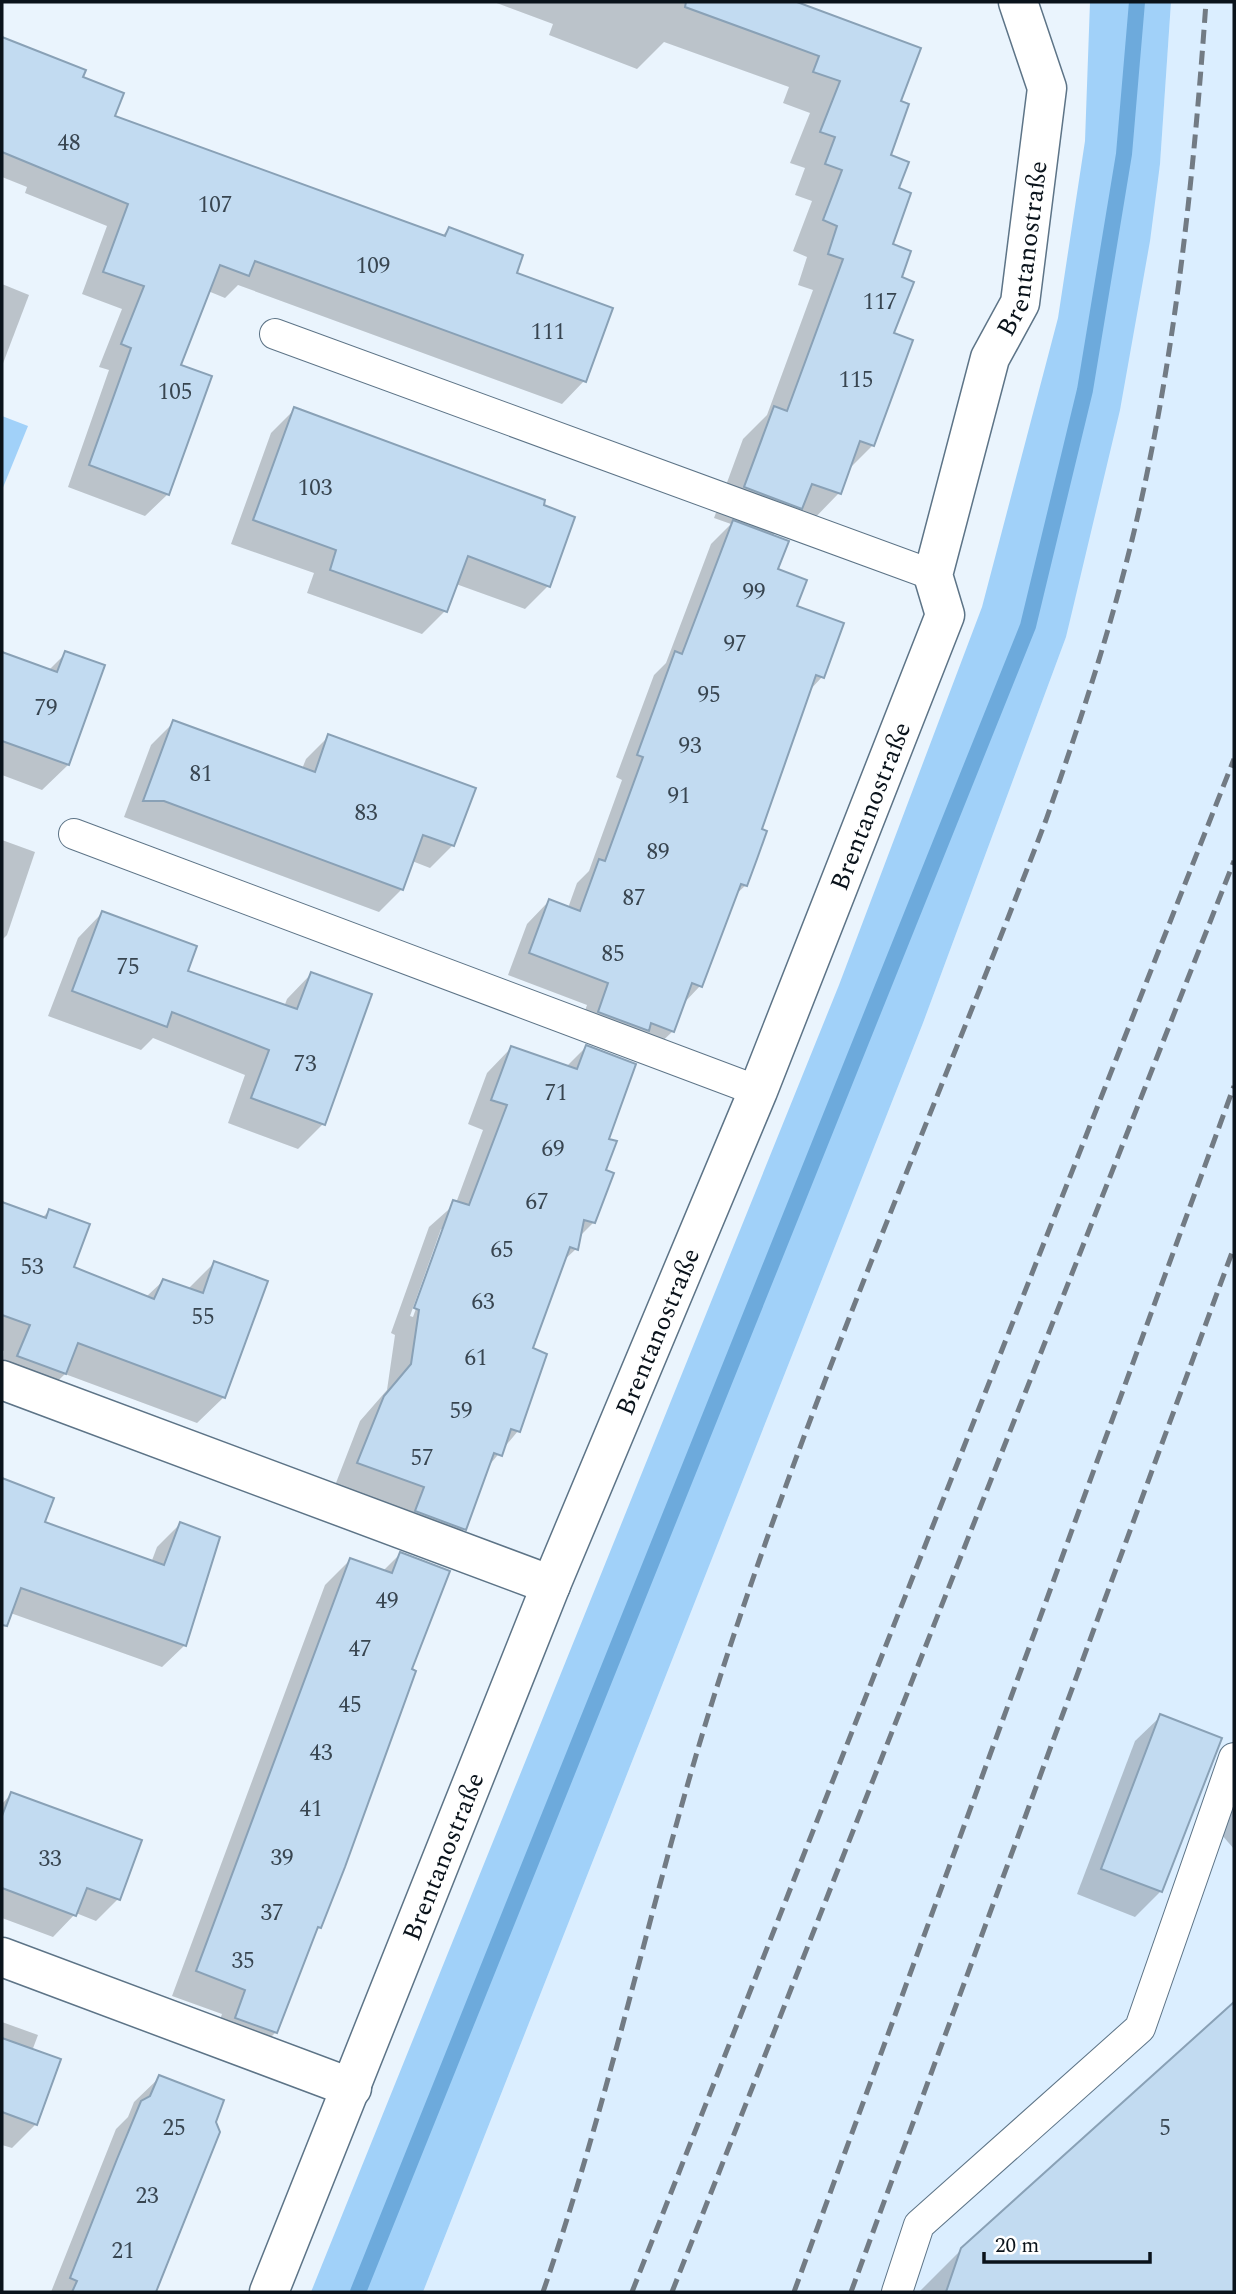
<svg xmlns="http://www.w3.org/2000/svg" width="1236" height="2294" font-family="Spectral,serif">
  <style>
    .built { fill: #dbeeff }
    .green { fill: #a1d1f9 }
    .shadow { fill: #0003; fill-rule: evenodd }
    .lines { fill: none; stroke-linecap: round; stroke-linejoin: round }
    .stream { stroke: #6daadc; stroke-width: 16 }
    .building { fill: #c2dbf1; stroke: #89a1b6; stroke-width: 2 }
    .service-casing { stroke: #5d7487; stroke-width: 32 }
    .minor-casing { stroke: #5d7487; stroke-width: 41 }
    .service { stroke: #fff; stroke-width: 30 }
    .minor { stroke: #fff; stroke-width: 38 }
    .rail { stroke: #727b84; stroke-width: 5; stroke-dasharray: 14 7; stroke-linecap: butt }
    .labels { text-anchor: middle; stroke-width: 7; stroke-linejoin: round; paint-order: stroke }
    .number-label { font-size: 23px; fill: #384550 }
    .street-label { font-size: 26px; fill: #0a131b; stroke: #fff }
  </style>
  <rect width="100%" height="100%" fill="#eaf4fd"/>
  <polygon class="built" points="1171,2 1234,2 1234,2292 423,2292 923,1023 1066,637 1160,164"/>
  <g class="green">
    <polygon points="1090,2 1171,2 1160,164 1150,241 1120,410 1066,637 923,1023 423,2292 311,2292 839,985 982,607 1058,318 1085,141"/>
    <polygon points="2,416 28,426 2,490"/>
  </g>
  <g class="shadow">
    <polygon points="494,2 800,2 799,5 899,102 888,156 897,189 890,245 900,278 873,445 848,470 839,493 808,525 790,518 772,536 776,570 795,607 822,677 809,691 759,830 746,885 734,896 700,986 683,1004 673,1031 650,1053 577,1034 587,1005 508,975 527,924 549,901 568,908 577,883 589,871 622,780 616,777 654,675 666,663 711,544 731,524 714,518 743,439 767,415 813,290 798,285 807,257 793,251 812,201 795,195 805,168 790,163 810,113 783,103 789,87 664,42 637,69 549,35 553,24"/>
    <polygon points="2,39 84,71 81,78 113,117 442,236 449,229 515,274 584,381 562,404 238,285 225,298 208,291 179,366 168,494 145,516 68,487 109,370 99,367 122,309 82,294 107,226 25,193 27,187 2,177"/>
    <polygon points="2,284 29,295 2,366"/>
    <polygon points="294,410 548,586 525,609 456,584 445,611 422,634 307,593 314,573 231,544 271,433"/>
    <polygon points="66,653 68,765 42,790 2,775 2,654 48,671"/>
    <polygon points="174,722 302,769 306,759 329,736 453,845 430,868 412,861 402,889 379,912 124,817 151,745"/>
    <polygon points="2,840 35,852 7,935 2,940"/>
    <polygon points="102,913 186,972 284,1007 287,999 311,974 323,1124 298,1149 228,1123 245,1075 153,1038 141,1050 48,1016 78,938"/>
    <path d="M586,1047L607,1140L594,1222L578,1238L576,1249L562,1262L531,1349L545,1355L518,1431L486,1469L464,1529L439,1554L334,1488L360,1421L387,1390L395,1335L391,1333L429,1227L456,1203L483,1130L468,1124L487,1073L511,1048L566,1067ZM441,1229H444L413,1317L410,1316Z"/>
    <polygon points="5,1205 42,1218 49,1211 72,1268 146,1297 163,1281 187,1290 214,1263 224,1397 197,1423 65,1374 38,1400 2,1386 4,1351 2,1350 2,1208"/>
    <polygon points="2,1480 52,1499 43,1523 151,1563 157,1547 180,1524 201,1586 205,1588 185,1645 162,1667 2,1610"/>
    <polygon points="400,1554 409,1670 343,1866 275,2033 251,2057 212,2043 222,2014 172,1996 325,1585 350,1560 382,1572"/>
    <polygon points="1161,1716 1161,1891 1135,1917 1077,1894 1135,1741"/>
    <polygon points="11,1794 118,1899 96,1921 76,1913 53,1937 2,1918 2,1804"/>
    <polygon points="1234,1809 1234,1849 1215,1827"/>
    <polygon points="1234,2004 1234,2292 919,2292 962,2249"/>
    <polygon points="2,2022 38,2035 32,2051 36,2124 12,2148 2,2145"/>
    <polygon points="160,2077 218,2132 154,2292 51,2292 116,2129 128,2117 134,2102"/>
  </g>
  <g class="lines">
    <polyline class="stream" points="358,2292 1028,626 1085,390 1124,154 1137,2"/>
  </g>
  <g class="building">
    <polygon points="686,2 797,2 921,48 901,101 909,104 891,155 909,162 899,188 911,193 893,244 911,251 902,277 914,282 894,333 913,340 874,446 860,441 841,494 812,484 802,509 744,487 774,406 787,411 843,259 828,254 837,226 823,220 842,170 825,164 835,137 820,132 840,81 813,72 819,56 685,7"/>
    <polygon points="2,37 86,70 83,77 124,93 115,116 445,236 449,227 523,255 517,273 613,308 586,382 255,261 249,276 220,265 181,365 212,376 169,495 89,465 131,348 121,344 144,286 103,272 128,204 2,152"/>
    <polygon points="294,407 545,500 544,505 575,517 550,587 468,556 447,612 330,570 336,550 253,520"/>
    <polygon points="733,520 789,541 778,569 807,580 797,606 844,623 824,678 816,675 762,829 767,831 757,859 747,886 741,884 702,987 692,983 674,1032 651,1023 649,1031 598,1012 608,983 529,953 549,899 580,911 599,859 605,861 643,757 637,755 675,651 682,654"/>
    <polygon points="65,651 105,665 69,765 2,741 2,652 57,672"/>
    <polygon points="173,720 315,772 328,734 476,788 454,846 423,835 403,890 164,801 143,801"/>
    <polygon points="102,911 197,946 188,971 297,1009 311,972 372,994 325,1125 251,1098 269,1050 172,1012 167,1027 72,991"/>
    <polygon points="586,1045 636,1064 609,1139 617,1141 606,1170 614,1173 595,1223 584,1220 578,1250 570,1247 533,1348 547,1354 520,1432 511,1429 502,1456 494,1453 466,1530 415,1511 424,1487 357,1463 384,1396 411,1364 419,1310 414,1308 453,1200 469,1205 507,1105 491,1100 511,1046 577,1069"/>
    <polygon points="2,1202 46,1218 49,1209 90,1224 74,1267 154,1299 163,1279 203,1293 214,1261 268,1281 225,1398 78,1343 66,1374 17,1356 30,1325 2,1315"/>
    <polygon points="2,1478 54,1498 45,1522 164,1565 180,1522 220,1537 186,1646 21,1588 7,1626 2,1625"/>
    <polygon points="400,1552 450,1571 412,1669 416,1671 345,1867 321,1928 318,1927 277,2033 235,2018 245,1990 196,1971 350,1558 392,1573"/>
    <polygon points="1160,1714 1222,1738 1162,1892 1101,1869"/>
    <polygon points="11,1792 142,1840 120,1900 87,1888 76,1916 2,1888 2,1816"/>
    <polygon points="1234,2002 1234,2292 946,2292 961,2248"/>
    <polygon points="2,2038 61,2059 37,2125 2,2112"/>
    <polygon points="159,2075 224,2100 216,2122 220,2132 156,2292 72,2292 77,2281 70,2278 117,2159 141,2101 150,2096"/>
  </g>
  <g class="lines">
    <defs>
      <g id="service">
        <polyline points="275,334 933,575"/>
        <polyline points="74,834 758,1091"/>
        <polyline points="897,2292 919,2225 1140,2028 1234,1758"/>
      </g>
      <g id="minor">
        <polyline points="2,1380 551,1585"/>
        <polyline points="2,1957 352,2088"/>
        <path id="s1" d="M269,2292L551,1585L758,1091L945,615L933,575L990,358L1020,303L1047,88L1018,2"/>
      </g>
    </defs>
    <use href="#service" class="service-casing"/>
    <use href="#minor" class="minor-casing"/>
    <use href="#service" class="service"/>
    <use href="#minor" class="minor"/>
    <g class="rail">
      <path d="M543,2292C614,2087 656,1874 723,1668C816,1381 938,1102 1046,820C1082,717 1116,613 1140,506C1177,340 1194,171 1206,2"/>
      <polyline points="632,2292 1234,759"/>
      <polyline points="672,2292 1234,861"/>
      <polyline points="794,2292 1234,1086"/>
      <polyline points="851,2292 1234,1247"/>
    </g>
  </g>
  <g class="labels">
    <g class="number-label">
      <text x="69" y="150">48</text>
      <text x="215" y="212">107</text>
      <text x="373" y="273">109</text>
      <text x="880" y="309">117</text>
      <text x="548" y="339">111</text>
      <text x="856" y="387">115</text>
      <text x="175" y="399">105</text>
      <text x="315" y="495">103</text>
      <text x="754" y="599">99</text>
      <text x="735" y="651">97</text>
      <text x="709" y="702">95</text>
      <text x="46" y="715">79</text>
      <text x="690" y="753">93</text>
      <text x="201" y="781">81</text>
      <text x="679" y="803">91</text>
      <text x="366" y="820">83</text>
      <text x="658" y="859">89</text>
      <text x="634" y="905">87</text>
      <text x="613" y="961">85</text>
      <text x="128" y="974">75</text>
      <text x="305" y="1071">73</text>
      <text x="556" y="1100">71</text>
      <text x="553" y="1156">69</text>
      <text x="537" y="1209">67</text>
      <text x="502" y="1257">65</text>
      <text x="32" y="1274">53</text>
      <text x="483" y="1309">63</text>
      <text x="203" y="1324">55</text>
      <text x="476" y="1365">61</text>
      <text x="461" y="1418">59</text>
      <text x="422" y="1465">57</text>
      <text x="387" y="1608">49</text>
      <text x="360" y="1656">47</text>
      <text x="350" y="1712">45</text>
      <text x="321" y="1760">43</text>
      <text x="311" y="1816">41</text>
      <text x="282" y="1865">39</text>
      <text x="50" y="1866">33</text>
      <text x="272" y="1920">37</text>
      <text x="243" y="1968">35</text>
      <text x="174" y="2135">25</text>
      <text x="1165" y="2135">5</text>
      <text x="147" y="2203">23</text>
      <text x="123" y="2258">21</text>
    </g>
    <g class="street-label">
      <text dy="9" stroke="none"><textPath href="#s1" startOffset="2191">Brentanostraße</textPath></text>
      <text dy="9" stroke="none"><textPath href="#s1" startOffset="1603">Brentanostraße</textPath></text>
      <text dy="9" stroke="none"><textPath href="#s1" startOffset="1036">Brentanostraße</textPath></text>
      <text dy="9" stroke="none"><textPath href="#s1" startOffset="469">Brentanostraße</textPath></text>
    </g>
  </g>
  <rect width="1236" height="2294" fill="none" stroke="#0a131b" stroke-width="7"/>
  <path d="M984 2252v10h166v-10" fill="none" stroke="#0a131b" stroke-width="3.5"/>
  <text x="995" y="2252" font-size="21" fill="#0a131b" stroke="#ffffff" stroke-width="5" paint-order="stroke">20 m</text>
</svg>
